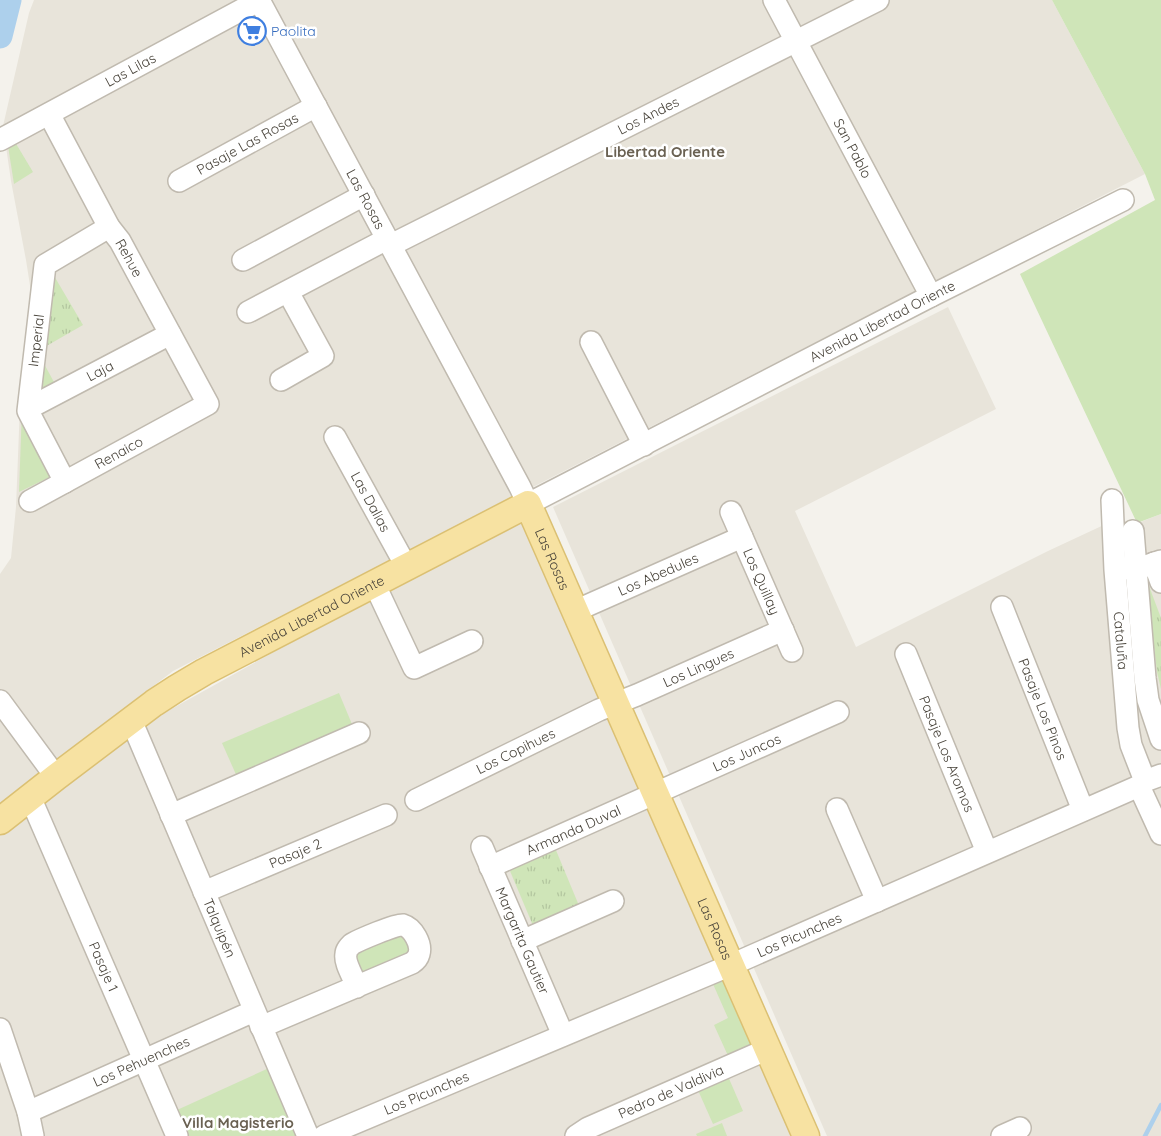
<svg xmlns="http://www.w3.org/2000/svg" width="1161" height="1136" font-family="Quicksand,sans-serif">
  <style>
    .residential { fill: #e8e4da }
    .grass { fill: #cfe5b8 }
    .park { fill: url(#park-tufts) }
    .lines { fill: none; stroke-linecap: round; stroke-linejoin: round }
    .stream { stroke: #add0ec; stroke-width: 4.5 }
    .river { stroke: #add0ec; stroke-width: 25 }
    .minor-casing { stroke: #c0baaf; stroke-width: 24 }
    .major-casing { stroke: #dbc073; stroke-width: 29 }
    .minor { stroke: #fff; stroke-width: 21 }
    .major { stroke: #f7e2a2; stroke-width: 26 }
    .labels { text-anchor: middle; stroke-width: 5; stroke-linejoin: round; paint-order: stroke }
    .shop-label { font-size: 14px; fill: #366cbe; stroke: #fff; text-anchor: start }
    .street-label { font-size: 14px; fill: #48433a; stroke: #fff }
    .neighbourhood-label { font-size: 15px; font-weight: bold; fill: #6a6152; stroke: #fff }
  </style>
  <defs>
    <pattern id="park-tufts" width="24" height="20" patternUnits="userSpaceOnUse" patternTransform="scale(1.25)"><rect width="24" height="20" fill="#cfe5b8"/><path d="M3 7l-1-3M5 7V3M7 7l1-3M15 17l-1-3M17 17v-4M19 17l1-3" fill="none" stroke="#b3c69f"/></pattern>
  </defs>
  <rect width="100%" height="100%" fill="#f4f2ec"/>
  <g class="residential">
    <polygon points="34,0 1052,0 1145,174 173,671 0,804 0,574 11,558 16,507 20,405 32,298 26,260 11,181 3,126 29,13"/>
    <polygon points="948,307 996,409 795,511 856,647 1048,551 1123,516 1128,527 1161,514 1161,1136 827,1136 553,507"/>
    <polygon points="526,512 809,1136 0,1136 0,832 157,717"/>
  </g>
  <g class="grass">
    <polygon points="1052,0 1161,0 1161,514 1137,523 1020,274 1155,200 1145,174"/>
    <polygon points="15,142 33,172 14,184 8,146"/>
    <polygon points="42,360 55,384 40,393"/>
    <polygon points="22,408 54,475 19,492"/>
    <polygon points="339,693 354,729 238,779 222,743"/>
    <polygon points="398,930 412,948 409,957 360,974 352,954"/>
    <polygon points="732,975 763,1043 729,1058 714,1025 728,1018 713,984"/>
    <polygon points="269,1068 298,1136 188,1136 177,1110"/>
    <polygon points="727,1074 743,1111 713,1124 697,1088"/>
    <polygon points="722,1123 727,1136 697,1136 696,1134"/>
  </g>
  <g class="park">
    <polygon points="50,269 83,325 43,348"/>
    <polygon points="1146,578 1161,618 1161,689 1157,672"/>
    <polygon points="553,843 580,908 534,928 507,864"/>
  </g>
  <g class="lines">
    <polyline class="stream" points="1145,1136 1161,1105"/>
    <polyline class="river" points="0,36 9,0"/>
    <defs>
      <g id="minor">
        <path id="s1" d="M259,0L520,487L528,504L931,296L1123,200"/>
        <path id="s2" d="M774,0L931,296"/>
        <path id="s3" d="M0,140L260,0"/>
        <path id="s4" d="M179,181L316,106"/>
        <path id="s5" d="M391,245L878,0"/>
        <polyline points="243,260 364,195"/>
        <polyline points="248,312 387,239"/>
        <polyline points="591,342 644,445"/>
        <polyline points="281,380 323,356 288,292"/>
        <path id="s6" d="M29,408L170,334"/>
        <path id="s7" d="M335,437L406,566"/>
        <path id="s8" d="M65,482L28,411L45,265L109,227"/>
        <path id="s9" d="M1112,500L1115,570L1128,728L1131,745L1145,781"/>
        <path id="s10" d="M30,501L208,404L120,241L109,227L49,114"/>
        <path id="s11" d="M731,512L792,651"/>
        <polyline points="1133,531 1145,678 1148,700 1161,739"/>
        <polyline points="1154,563 1161,582"/>
        <polyline points="1123,569 1143,567 1161,561"/>
        <polyline points="374,583 414,668 472,641"/>
        <path id="s12" d="M1002,607L1083,810"/>
        <path id="s13" d="M575,611L742,537"/>
        <path id="s14" d="M906,654L987,852"/>
        <polyline points="0,701 56,777"/>
        <path id="s15" d="M131,720L308,1136"/>
        <polyline points="1139,786 1161,834"/>
        <path id="s16" d="M30,797L177,1136"/>
        <path id="s17" d="M416,800L599,710L637,695L783,630"/>
        <polyline points="837,809 877,901"/>
        <polyline points="171,815 359,733"/>
        <path id="s18" d="M482,847L563,1035"/>
        <path id="s19" d="M490,867C607,816 722,763 838,712"/>
        <path id="s20" d="M204,892L386,815"/>
        <polyline points="522,941 613,901"/>
        <path d="M261,1027L412,963C415,961 418,958 419,954C422,944 413,928 403,925C396,924 359,940 352,944C349,947 346,950 346,954C344,963 354,978 357,987"/>
        <polyline points="0,1029 28,1112 33,1136"/>
        <path id="s21" d="M28,1112L254,1011"/>
        <path id="s22" d="M324,1136L731,965L1139,786L1145,781L1161,775"/>
        <path id="s23" d="M576,1136L588,1128L768,1049"/>
        <polyline points="1002,1136 1020,1128"/>
      </g>
      <g id="major">
        <path id="s24" d="M0,821L56,777L154,703L177,688L204,672L528,504L806,1136"/>
      </g>
    </defs>
    <use href="#minor" class="minor-casing"/>
    <use href="#major" class="major-casing"/>
    <use href="#minor" class="minor"/>
    <use href="#major" class="major"/>
  </g>
  <defs>
    <symbol id="supermarket-ring" viewBox="-11 -11 22 22"><circle r="9.5" fill="#fff" stroke="#3f7fe0" stroke-width="1.5"/><path d="M-6-5.5h2.5l.6 2H6L4.5 2H-2.5L-4.4-4H-6ZM-1.5 3.2a1.3 1.3 0 1 0 .1 0ZM3 3.2a1.3 1.3 0 1 0 .1 0Z" fill="#3f7fe0"/></symbol>
  </defs>
  <g fill-rule="evenodd">
    <use href="#supermarket-ring" x="236" y="15" width="32" height="32"/>
  </g>
  <g class="labels">
    <g class="shop-label">
      <text x="271" y="36">Paolita</text>
    </g>
    <g class="street-label">
      <text dy="5" stroke="none"><textPath href="#s3" startOffset="148">Las Lilas</textPath></text>
      <text dy="5" stroke="none"><textPath href="#s5" startOffset="288">Los Andes</textPath></text>
      <text dy="5" stroke="none"><textPath href="#s4" startOffset="78">Pasaje Las Rosas</textPath></text>
      <text dy="5" stroke="none"><textPath href="#s2" startOffset="168">San Pablo</textPath></text>
      <text dy="5" stroke="none"><textPath href="#s1" startOffset="226">Las Rosas</textPath></text>
      <text transform="translate(129 258) rotate(61)" y="5">Rehue</text>
      <text dy="5" stroke="none"><textPath href="#s1" startOffset="970">Avenida Libertad Oriente</textPath></text>
      <text dy="5" stroke="none"><textPath href="#s8" startOffset="151">Imperial</textPath></text>
      <text dy="5" stroke="none"><textPath href="#s6" startOffset="80">Laja</textPath></text>
      <text dy="5" stroke="none"><textPath href="#s10" startOffset="101">Renaico</textPath></text>
      <text dy="5" stroke="none"><textPath href="#s7" startOffset="74">Las Dalias</textPath></text>
      <text dy="5" stroke="none"><textPath href="#s24" startOffset="678">Las Rosas</textPath></text>
      <text dy="5" stroke="none"><textPath href="#s13" startOffset="91">Los Abedules</textPath></text>
      <text dy="5" stroke="none"><textPath href="#s11" startOffset="76">Los Quillay</textPath></text>
      <text dy="5" stroke="none"><textPath href="#s24" startOffset="374">Avenida Libertad Oriente</textPath></text>
      <text dy="5" stroke="none"><textPath href="#s9" startOffset="141">Cataluña</textPath></text>
      <text dy="5" stroke="none"><textPath href="#s17" startOffset="312">Los Lingues</textPath></text>
      <text dy="5" stroke="none"><textPath href="#s12" startOffset="110">Pasaje Los Pinos</textPath></text>
      <text dy="5" stroke="none"><textPath href="#s17" startOffset="111">Los Copihues</textPath></text>
      <text dy="5" stroke="none"><textPath href="#s19" startOffset="281">Los Juncos</textPath></text>
      <text dy="5" stroke="none"><textPath href="#s14" startOffset="108">Pasaje Los Aromos</textPath></text>
      <text dy="5" stroke="none"><textPath href="#s19" startOffset="91">Armanda Duval</textPath></text>
      <text dy="5" stroke="none"><textPath href="#s20" startOffset="99">Pasaje 2</textPath></text>
      <text dy="5" stroke="none"><textPath href="#s15" startOffset="226">Talquipén</textPath></text>
      <text dy="5" stroke="none"><textPath href="#s24" startOffset="1082">Las Rosas</textPath></text>
      <text dy="5" stroke="none"><textPath href="#s22" startOffset="516">Los Picunches</textPath></text>
      <text dy="5" stroke="none"><textPath href="#s18" startOffset="102">Margarita Gautier</textPath></text>
      <text dy="5" stroke="none"><textPath href="#s16" startOffset="185">Pasaje 1</textPath></text>
      <text dy="5" stroke="none"><textPath href="#s21" startOffset="124">Los Pehuenches</textPath></text>
      <text dy="5" stroke="none"><textPath href="#s23" startOffset="105">Pedro de Valdivia</textPath></text>
      <text dy="5" stroke="none"><textPath href="#s22" startOffset="111">Los Picunches</textPath></text>
    </g>
    <g class="neighbourhood-label">
      <text x="665" y="157">Libertad Oriente</text>
      <text x="238" y="1128">Villa Magisterio</text>
    </g>
  </g>
</svg>
